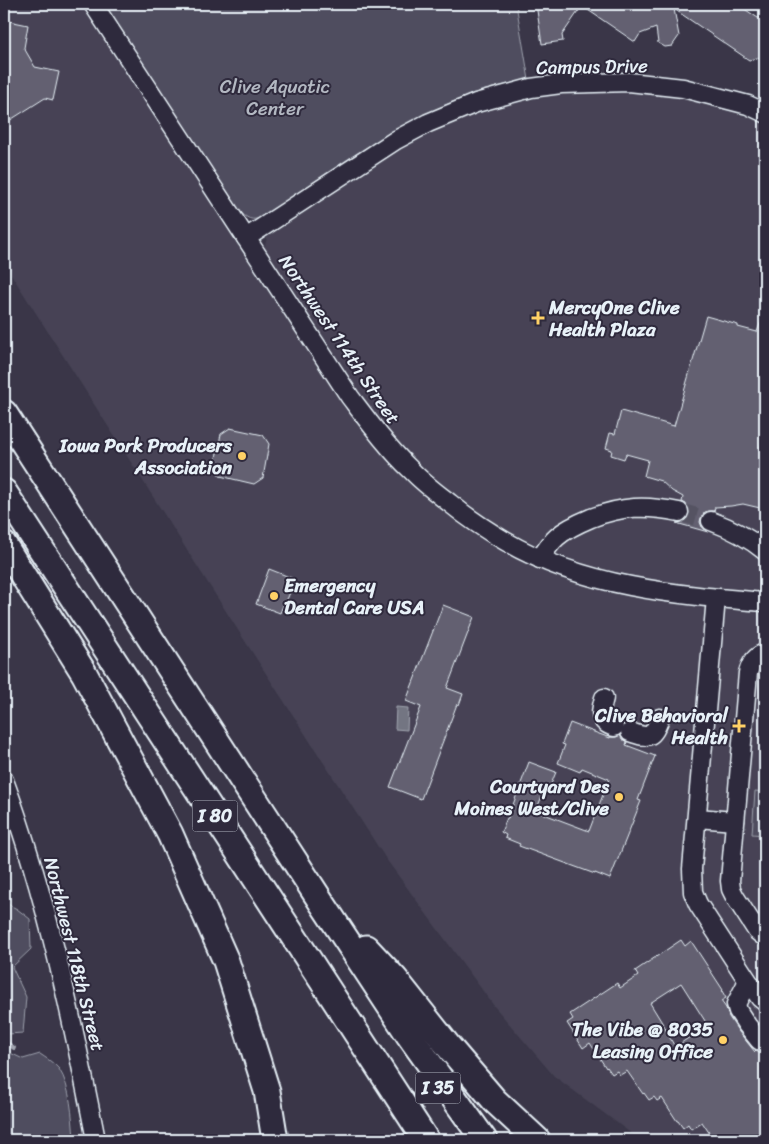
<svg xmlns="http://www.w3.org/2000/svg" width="769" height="1144" font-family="Sriracha,sans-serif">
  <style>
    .built { fill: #464354 }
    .green { fill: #504e5f; stroke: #9ca0ac }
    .water { fill: #737482; stroke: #a2a6b1 }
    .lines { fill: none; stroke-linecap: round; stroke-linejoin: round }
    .stream { stroke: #a2a6b1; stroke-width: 4 }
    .building { fill: #636171; stroke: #e8f1f8; fill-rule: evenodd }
    .minor-tunnel { stroke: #545262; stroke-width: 18; stroke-dasharray: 18 9; stroke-linecap: butt }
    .minor-casing { stroke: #e8f1f8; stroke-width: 21 }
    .highway-casing { stroke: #e8f1f8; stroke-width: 29 }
    .minor { stroke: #2f2a3d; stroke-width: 18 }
    .highway { stroke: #2f2a3d; stroke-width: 25 }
    .poi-dot { fill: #ffd166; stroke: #2f2a3d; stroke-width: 2 }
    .labels { text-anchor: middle; stroke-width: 4; stroke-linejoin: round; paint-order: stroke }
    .shield { fill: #2f2a3d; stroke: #b0b5c0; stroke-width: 1 }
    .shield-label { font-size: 18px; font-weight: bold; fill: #e8f1f8 }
    .street-label { font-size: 19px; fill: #e8f1f8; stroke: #2f2a3d }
    .park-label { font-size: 19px; fill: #b3b8c2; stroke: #2f2a3d }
    .poi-label { font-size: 19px; font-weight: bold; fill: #e8f1f8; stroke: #2f2a3d; text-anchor: end }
  </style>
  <rect width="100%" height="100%" fill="#3a3648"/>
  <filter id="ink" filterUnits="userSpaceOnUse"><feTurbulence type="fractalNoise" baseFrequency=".02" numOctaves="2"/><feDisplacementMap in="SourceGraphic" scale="10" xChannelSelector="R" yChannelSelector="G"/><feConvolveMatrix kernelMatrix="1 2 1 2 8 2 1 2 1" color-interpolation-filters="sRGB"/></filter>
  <g filter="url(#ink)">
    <g class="built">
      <polygon points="4,4 82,4 346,407 372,441 390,462 442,510 470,529 496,546 518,557 558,575 603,590 650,599 765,611 765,1140 640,1140 554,1076 494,1006 386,859 243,638 4,263"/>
      <polygon points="590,92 633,92 676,97 716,106 765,123 765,592 688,585 647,580 612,572 577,562 532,543 511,533 479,513 446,488 406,452 376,417 353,384 265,248 265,245 267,238 272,233 408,144 451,123 495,107 547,96"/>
    </g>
    <g class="green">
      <path d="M104,4H516L529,80C428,96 345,162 262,217C252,222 246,218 240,211Z"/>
      <polygon points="755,791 765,792 765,835 752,834"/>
      <polygon points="4,902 17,909 30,919 31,949 12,967 26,997 23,1033 8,1034 4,1031"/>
      <path d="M4,1049L6,1051L23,1059L40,1054C46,1058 54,1063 59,1069C71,1087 72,1117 74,1138L73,1140H4Z"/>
    </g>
    <polygon class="water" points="396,707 408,708 407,730 395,729"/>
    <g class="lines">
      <polyline class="stream" points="4,1041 14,1048"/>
    </g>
    <g class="building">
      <polygon points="536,4 737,4 758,18 765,16 765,56 749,60 674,9 679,36 672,46 665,47 658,43 656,28 640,34 635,42 582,6 562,35 563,41 542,44"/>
      <polygon points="4,20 28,25 24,48 35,67 59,72 53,100 45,98 4,124 4,88 8,85 4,78"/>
      <polygon points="764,313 765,314 765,430 759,450 765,452 765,489 760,508 743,504 731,506 715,507 714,511 709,511 705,512 701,518 700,522 702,527 708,532 676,523 683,522 687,518 689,514 689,508 686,504 682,502 683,497 672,491 661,481 644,476 648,460 626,454 624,459 611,455 612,450 606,448 610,433 615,434 621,411 674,426 706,316 738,325 738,327 757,332"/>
      <polygon points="230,428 263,435 269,444 263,478 254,484 220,476 214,467 221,434"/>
      <polygon points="269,569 292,578 288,589 291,590 286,602 285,601 280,613 256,604"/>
      <polygon points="443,605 474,617 447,688 463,694 459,705 457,704 421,799 390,787 421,707 406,701"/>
      <polygon points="570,723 610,738 610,737 616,737 620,735 622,739 627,742 626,745 655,756 638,800 641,801 610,879 595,873 595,874 519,846 520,844 505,838 506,835 501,832 507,818 508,818 529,762 556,772 548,792 544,791 536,811 589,831 609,779 582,768 580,772 558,763 565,745 562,744"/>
      <path d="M681,940L685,946L691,941L723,990L722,991L726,998L721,1001L726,1008L729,1017L739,1032L755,1052L756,1051L765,1056V1131L751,1140H714L702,1122L691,1129L688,1124L683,1128L678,1121H677L662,1098L657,1101L654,1097L649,1100L644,1093L643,1094L627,1071L620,1075L617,1071L612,1074L607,1067L606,1068L590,1043L583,1048L567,1023L573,1019L570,1014L617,983L620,988L638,976L635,971ZM681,983L707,1024L695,1033H696L675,1047L665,1029H666L650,1003Z"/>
    </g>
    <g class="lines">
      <polyline class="minor-tunnel" points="679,512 711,521"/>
      <defs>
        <g id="minor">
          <path d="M93,4L350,397C369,422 388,448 411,470C423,483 438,494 451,504C468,518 486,530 505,541C584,587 676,595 765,602"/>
          <polyline points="246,238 396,140 428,123 476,103 531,88 561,84 629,82 683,88 748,105 765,113"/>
          <path d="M711,521C730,528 749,538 765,551"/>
          <path d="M540,559C545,551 550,543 557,537C566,529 579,523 591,518C623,506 645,505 679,512"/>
          <polyline points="716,598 692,869 693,892 698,904 748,981 760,998 765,1002"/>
          <path d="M765,653C755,656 751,663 748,673L730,881L731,889L735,897L757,931L762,935L765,936"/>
          <path d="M604,698C602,706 598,717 606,723C608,725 611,726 614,727"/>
          <path d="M630,732C650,739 652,738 660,718"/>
          <path d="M4,780C47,897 72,1018 96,1140"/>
          <polyline points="697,818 735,821"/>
          <polyline points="748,981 736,1004 738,1011 747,1025 759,1040 765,1044"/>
        </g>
        <g id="highway">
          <polyline points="4,413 320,900 409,1035 484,1140"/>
          <polyline points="4,492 426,1140"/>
          <polyline points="4,545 84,673 170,834 226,961 267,1091 275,1140"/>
          <polyline points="366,948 395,979 448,1046 495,1101 537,1140"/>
        </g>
      </defs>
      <use href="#minor" class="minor-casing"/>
      <use href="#highway" class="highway-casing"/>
      <use href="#minor" class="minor"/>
      <use href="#highway" class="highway"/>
    </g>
  </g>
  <g class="poi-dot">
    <path d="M535.5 310.5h5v5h5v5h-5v5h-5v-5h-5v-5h5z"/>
    <circle cx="242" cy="456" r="5"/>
    <circle cx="274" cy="596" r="5"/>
    <path d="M736.5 718.5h5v5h5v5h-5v5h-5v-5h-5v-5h5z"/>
    <circle cx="619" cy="797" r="5"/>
    <circle cx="723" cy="1040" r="5"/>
  </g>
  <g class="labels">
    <g class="shield">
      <rect x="192.5" y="800.5" width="45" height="31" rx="4"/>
      <rect x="415.5" y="1072.5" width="45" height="31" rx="4"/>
    </g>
    <g class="shield-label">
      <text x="215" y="822">I 80</text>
      <text x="438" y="1094">I 35</text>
    </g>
    <g class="street-label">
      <text transform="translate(592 66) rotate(-1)" y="7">Campus Drive</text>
      <text transform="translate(340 339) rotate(56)" y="7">Northwest 114th Street</text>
      <text transform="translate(75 954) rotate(76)" y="7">Northwest 118th Street</text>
    </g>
    <g class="park-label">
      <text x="275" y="93">Clive Aquatic<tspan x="275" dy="22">Center</tspan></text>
    </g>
    <g class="poi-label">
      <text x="549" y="314" text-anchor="start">MercyOne Clive<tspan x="549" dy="22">Health Plaza</tspan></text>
      <text x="232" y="452">Iowa Pork Producers<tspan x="232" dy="22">Association</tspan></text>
      <text x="284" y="592" text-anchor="start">Emergency<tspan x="284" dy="22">Dental Care USA</tspan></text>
      <text x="728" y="722">Clive Behavioral<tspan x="728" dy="22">Health</tspan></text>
      <text x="609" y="793">Courtyard Des<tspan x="609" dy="22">Moines West/Clive</tspan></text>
      <text x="713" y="1036">The Vibe @ 8035<tspan x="713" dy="22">Leasing Office</tspan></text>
    </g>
  </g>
  <rect width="769" height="1144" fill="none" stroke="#2f2a3d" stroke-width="20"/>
  <rect x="10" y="10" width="749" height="1124" fill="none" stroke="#e8f1f8" stroke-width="2" filter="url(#ink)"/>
</svg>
